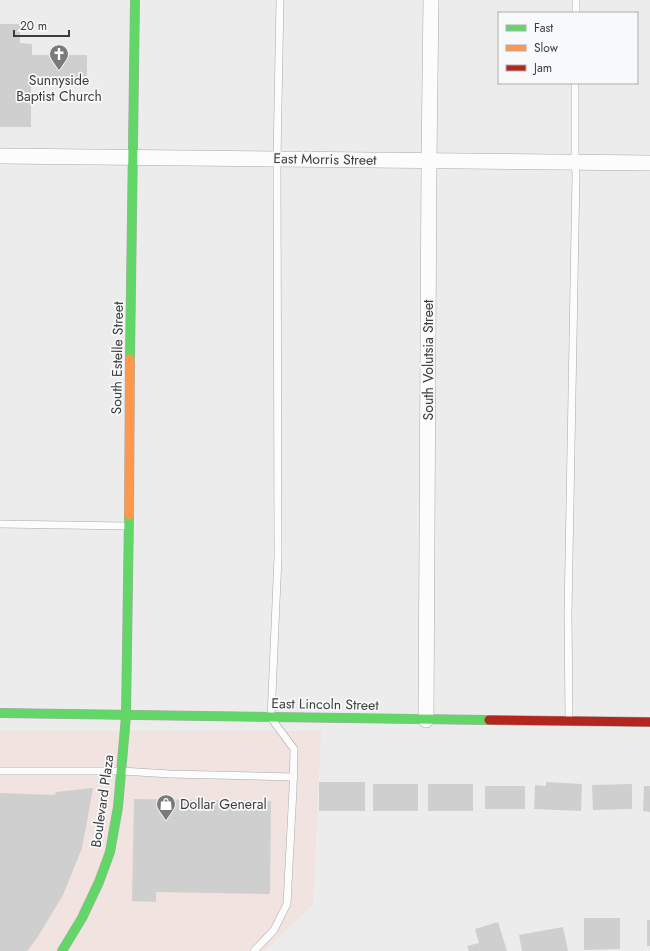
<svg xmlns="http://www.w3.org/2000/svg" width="650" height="951" font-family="Jost,sans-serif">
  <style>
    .commercial { fill: #f1e3df }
    .building { fill: #cfcfcf }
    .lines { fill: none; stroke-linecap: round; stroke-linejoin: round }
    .lane-casing { stroke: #aaa; stroke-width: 8 }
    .street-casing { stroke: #aaa; stroke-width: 16 }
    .fast-casing { stroke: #aaa; stroke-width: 10 }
    .slow-casing { stroke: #aaa; stroke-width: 10 }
    .jam-casing { stroke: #aaa; stroke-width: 10 }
    .lane { stroke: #fcfcfc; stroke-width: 7 }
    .street { stroke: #fcfcfc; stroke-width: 15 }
    .fast { stroke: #63d668; stroke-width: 9 }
    .slow { stroke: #ff974d; stroke-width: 9 }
    .jam { stroke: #b3261e; stroke-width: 9 }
    .labels { text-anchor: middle; stroke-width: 3.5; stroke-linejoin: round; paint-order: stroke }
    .poi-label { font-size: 14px; fill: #3b3c3c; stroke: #f8f9fb }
    .street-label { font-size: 14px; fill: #3b3c3c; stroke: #f8f9fb }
  </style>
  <rect width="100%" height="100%" fill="#ececec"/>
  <polygon class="commercial" points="0,731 321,731 313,904 265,951 0,951"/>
  <g class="building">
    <polygon points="0,24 20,24 20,43 32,44 32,55 87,55 87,85 31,85 31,127 0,127"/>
    <rect x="319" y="782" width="46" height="29"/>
    <polygon points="546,782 582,784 581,811 534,809 535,785 546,786"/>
    <rect x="373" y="784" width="45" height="27"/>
    <rect x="428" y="784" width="45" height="27"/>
    <polygon points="632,784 632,809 593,810 592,785"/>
    <rect x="485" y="786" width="40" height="23"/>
    <polygon points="644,786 650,786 650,812 643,811"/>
    <polygon points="93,788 82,848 63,895 37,938 27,951 0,951 0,793 55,795 56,792"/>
    <polygon points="134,799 271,801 270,894 156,892 156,902 132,901"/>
    <polygon points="584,918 620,918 620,949 584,950"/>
    <rect x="647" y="920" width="3" height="26"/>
    <polygon points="498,922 507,951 469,951 467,946 479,943 475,929"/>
    <polygon points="563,927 568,951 522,951 519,935"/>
  </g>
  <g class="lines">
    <defs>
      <g id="lane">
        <polyline points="576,13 576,0"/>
        <polyline points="0,524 126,526"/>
        <polyline points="569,719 568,613 576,175 575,162 575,83"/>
        <polyline points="0,771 121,771 170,774 294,777"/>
        <polyline points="254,951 274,930 287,904 293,789 294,749 271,718 278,557 277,159 280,0"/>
      </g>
      <g id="street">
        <polyline points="0,156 650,163"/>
        <polyline points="426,720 429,160 431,0"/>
      </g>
      <g id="fast">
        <polyline points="130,359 135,0"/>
        <polyline points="0,713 489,720"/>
        <polyline points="62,951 82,918 99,882 110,852 118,807 126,716 129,515"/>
      </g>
      <polyline id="slow" points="129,515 130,359"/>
      <polyline id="jam" points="489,720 650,722"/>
    </defs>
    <use href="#lane" class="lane-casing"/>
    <use href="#street" class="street-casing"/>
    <use href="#fast" class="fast-casing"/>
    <use href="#slow" class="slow-casing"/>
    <use href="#jam" class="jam-casing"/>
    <use href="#lane" class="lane"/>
    <use href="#street" class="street"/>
    <use href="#fast" class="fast"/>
    <use href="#slow" class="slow"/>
    <use href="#jam" class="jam"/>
  </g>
  <defs>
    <symbol id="church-pin" viewBox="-11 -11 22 30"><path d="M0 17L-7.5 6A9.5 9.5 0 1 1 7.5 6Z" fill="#797a7a" stroke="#f8f9fb"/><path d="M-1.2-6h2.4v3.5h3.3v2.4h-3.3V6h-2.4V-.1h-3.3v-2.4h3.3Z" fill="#fff"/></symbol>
    <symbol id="shop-pin" viewBox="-11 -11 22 30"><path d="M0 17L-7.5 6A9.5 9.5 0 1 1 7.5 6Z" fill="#797a7a" stroke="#f8f9fb"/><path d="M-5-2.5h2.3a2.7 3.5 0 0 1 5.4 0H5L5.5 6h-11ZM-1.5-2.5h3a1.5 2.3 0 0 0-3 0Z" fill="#fff"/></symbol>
  </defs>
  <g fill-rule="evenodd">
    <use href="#church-pin" x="48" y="43" width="22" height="30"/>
    <use href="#shop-pin" x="155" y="793" width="22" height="30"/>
  </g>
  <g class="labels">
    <g class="poi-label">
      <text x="59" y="85">Sunnyside<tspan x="59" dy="16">Baptist Church</tspan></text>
      <text x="180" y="809" text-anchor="start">Dollar General</text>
    </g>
    <g class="street-label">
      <text transform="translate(325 159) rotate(1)" y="5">East Morris Street</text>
      <text transform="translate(117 358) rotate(-89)" y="5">South Estelle Street</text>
      <text transform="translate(428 360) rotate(-90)" y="5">South Volutsia Street</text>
      <text transform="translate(325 704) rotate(1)" y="5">East Lincoln Street</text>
      <text transform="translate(102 801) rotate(-82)" y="5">Boulevard Plaza</text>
    </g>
  </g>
  <rect x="498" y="12" width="140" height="72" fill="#f8f9fb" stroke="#acadaf"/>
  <rect x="506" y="25" width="20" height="6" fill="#63d668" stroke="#acadaf"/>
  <text x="534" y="32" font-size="12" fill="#3b3c3c">Fast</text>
  <rect x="506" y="45" width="20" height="6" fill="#ff974d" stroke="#acadaf"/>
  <text x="534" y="52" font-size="12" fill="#3b3c3c">Slow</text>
  <rect x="506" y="65" width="20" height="6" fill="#b3261e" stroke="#acadaf"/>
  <text x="534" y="72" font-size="12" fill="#3b3c3c">Jam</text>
  <path d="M14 30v6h55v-6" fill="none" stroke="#3b3c3c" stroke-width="2"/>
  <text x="20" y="30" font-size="12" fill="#3b3c3c" stroke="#f8f9fb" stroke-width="3" paint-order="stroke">20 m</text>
</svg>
